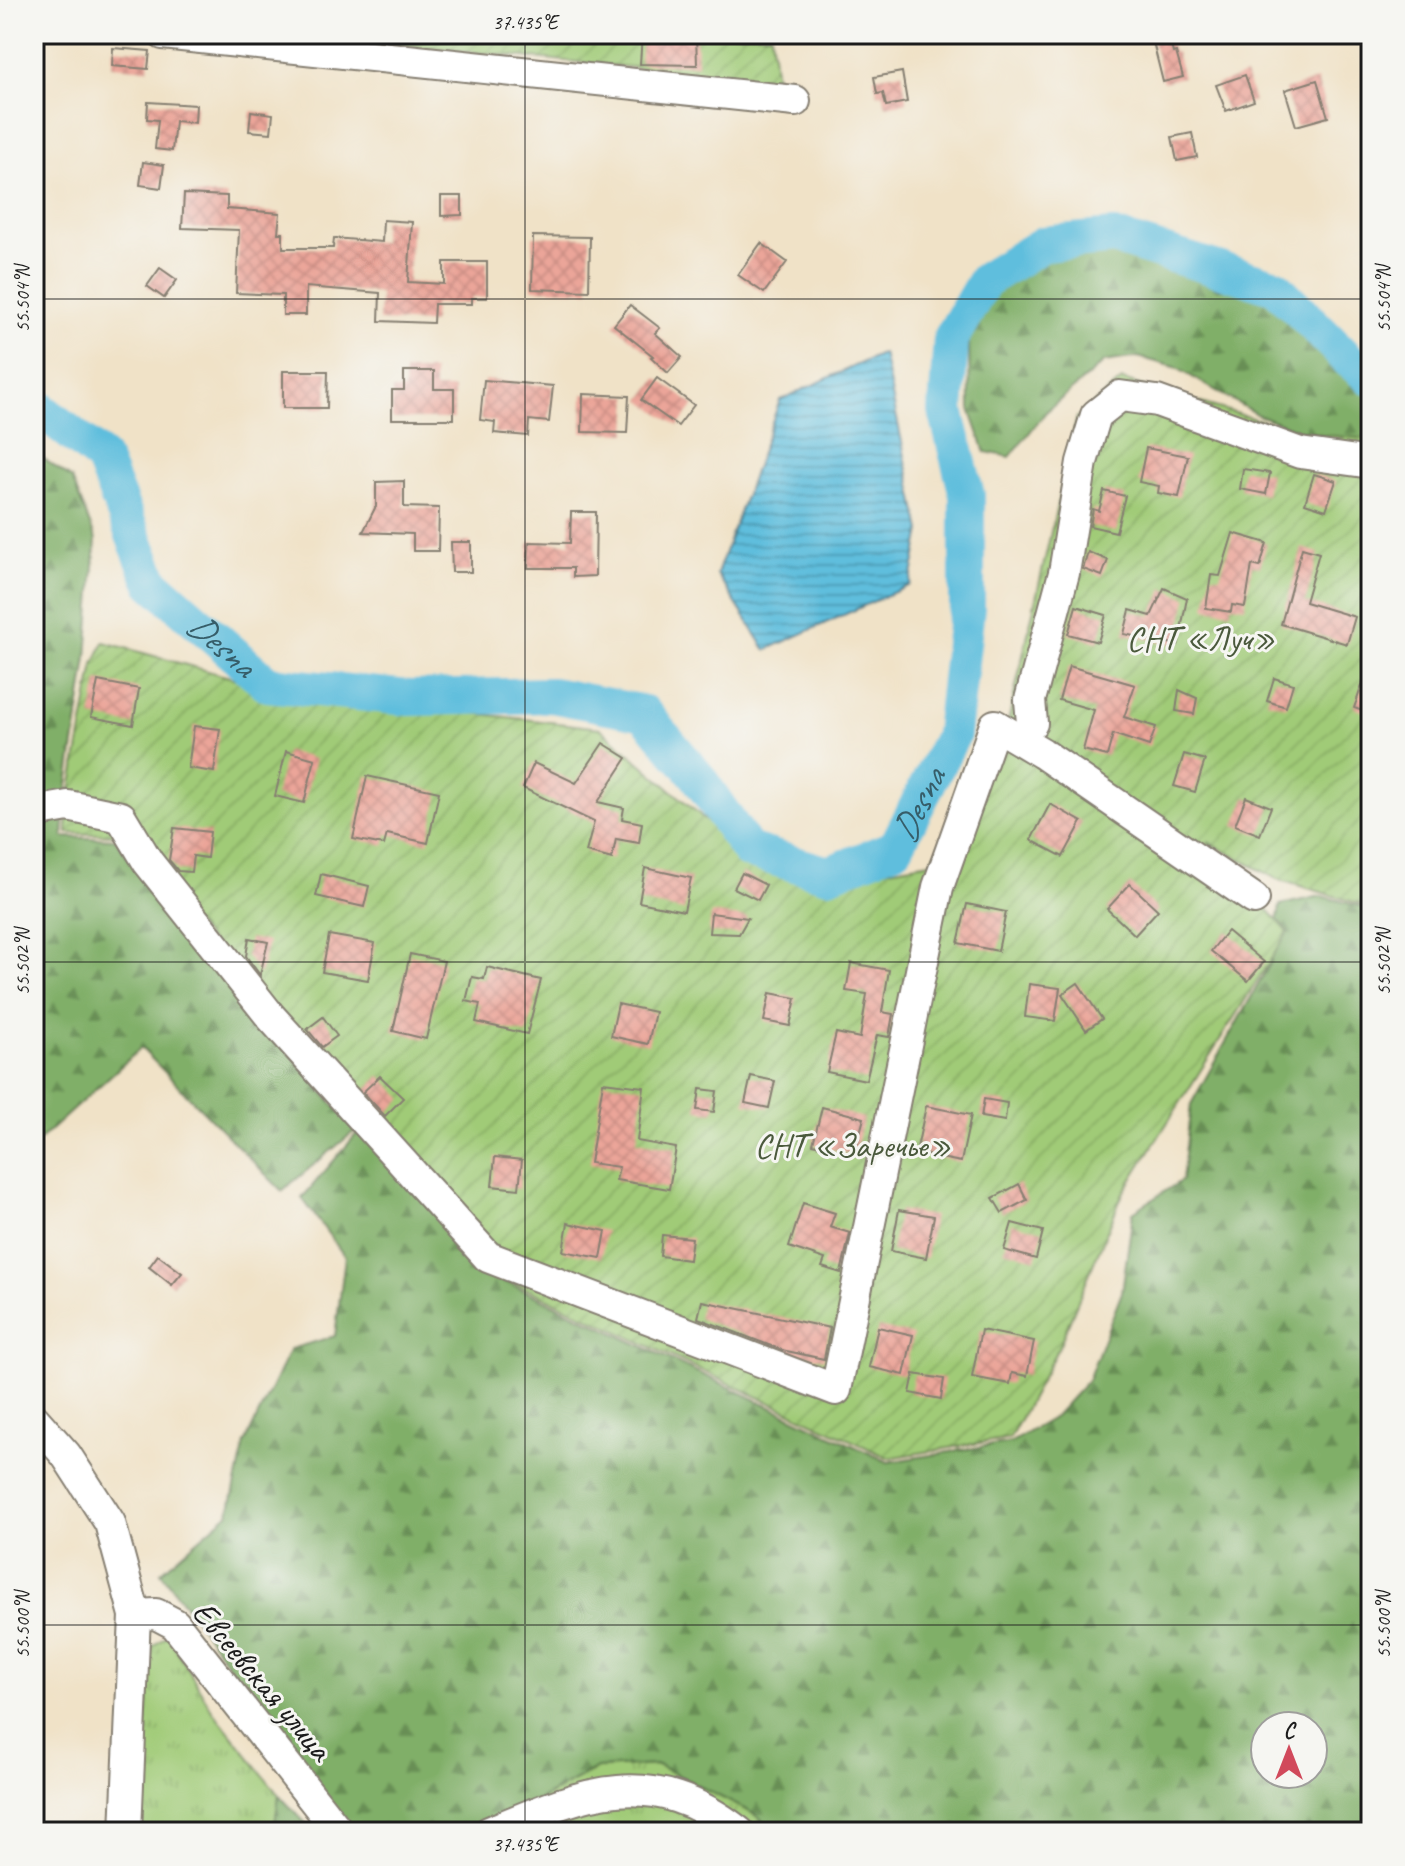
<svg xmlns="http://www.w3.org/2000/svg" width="1405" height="1866" font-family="Caveat,sans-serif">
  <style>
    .grass { fill: url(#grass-tufts); stroke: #5e744a; stroke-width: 2 }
    .forest { fill: url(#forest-firs); stroke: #4e6642; stroke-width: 2; fill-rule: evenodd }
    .garden { fill: url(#garden-furrows); stroke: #5e744a; stroke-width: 2 }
    .water { fill: url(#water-rules); stroke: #3d6d7c; stroke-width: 2 }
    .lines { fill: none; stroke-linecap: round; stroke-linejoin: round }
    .river { stroke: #5ebedd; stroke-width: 36 }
    .building { fill: url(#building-cross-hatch) }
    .minor-casing { stroke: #867f72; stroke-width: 34 }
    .minor { stroke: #fff; stroke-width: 30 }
    .ticks { fill: none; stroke: #1c1c1c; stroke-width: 2; stroke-opacity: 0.45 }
    .labels { text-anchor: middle; stroke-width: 6; stroke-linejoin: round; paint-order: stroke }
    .park-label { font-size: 34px; fill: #4a593c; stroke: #f6f6f2 }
    .street-label { font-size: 34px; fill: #1c1c1c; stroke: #f6f6f2 }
    .water-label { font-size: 36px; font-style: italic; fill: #365d69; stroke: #f6f6f2 }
    .neatline { fill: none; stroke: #1c1c1c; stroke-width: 3 }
    .ticks-label { font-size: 20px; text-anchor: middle; fill: #1c1c1c }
  </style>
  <defs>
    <pattern id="grass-tufts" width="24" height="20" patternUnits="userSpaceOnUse" patternTransform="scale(2)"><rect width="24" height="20" fill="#a0cb77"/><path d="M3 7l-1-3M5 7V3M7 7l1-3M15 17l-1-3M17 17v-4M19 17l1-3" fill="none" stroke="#89ae66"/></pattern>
    <pattern id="forest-firs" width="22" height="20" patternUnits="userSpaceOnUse" patternTransform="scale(2)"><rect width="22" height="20" fill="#80af68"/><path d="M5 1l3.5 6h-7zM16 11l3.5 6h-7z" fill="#688e55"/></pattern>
    <pattern id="garden-furrows" width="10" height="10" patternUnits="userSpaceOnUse" patternTransform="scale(2)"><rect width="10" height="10" fill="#a0cb77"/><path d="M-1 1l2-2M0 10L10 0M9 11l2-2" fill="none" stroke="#89ae66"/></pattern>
    <pattern id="water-rules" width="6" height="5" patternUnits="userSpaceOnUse" patternTransform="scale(2)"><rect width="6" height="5" fill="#5ebedd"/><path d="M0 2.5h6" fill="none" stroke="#4d9ab2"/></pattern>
    <pattern id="building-cross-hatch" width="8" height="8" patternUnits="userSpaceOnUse" patternTransform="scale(2)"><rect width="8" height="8" fill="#eba599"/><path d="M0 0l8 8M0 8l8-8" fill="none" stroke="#c98d83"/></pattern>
  </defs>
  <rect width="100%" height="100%" fill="#f6f6f2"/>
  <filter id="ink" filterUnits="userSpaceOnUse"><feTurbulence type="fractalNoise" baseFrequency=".0125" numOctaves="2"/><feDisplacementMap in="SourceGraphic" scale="16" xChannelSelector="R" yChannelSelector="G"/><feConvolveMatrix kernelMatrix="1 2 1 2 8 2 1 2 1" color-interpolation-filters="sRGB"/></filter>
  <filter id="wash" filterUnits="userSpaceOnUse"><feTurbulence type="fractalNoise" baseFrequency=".006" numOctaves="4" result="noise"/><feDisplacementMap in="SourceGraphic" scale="32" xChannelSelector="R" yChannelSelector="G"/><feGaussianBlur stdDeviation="1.8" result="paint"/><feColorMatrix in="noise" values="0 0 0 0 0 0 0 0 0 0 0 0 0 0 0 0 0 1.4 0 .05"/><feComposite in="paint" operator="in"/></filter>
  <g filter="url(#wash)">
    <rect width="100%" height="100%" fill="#f0e2c7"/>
    <g class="grass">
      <polygon points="168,1635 212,1710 279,1795 274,1832 137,1832 149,1690 146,1651"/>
      <polygon points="658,1765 758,1816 772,1832 481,1832 597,1768"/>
    </g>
    <g class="forest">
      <polygon points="1115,242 1179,251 1204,261 1204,278 1217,289 1245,289 1285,302 1349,373 1371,383 1371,446 1348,439 1302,431 1258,415 1175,367 1138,357 1104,362 1046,412 1010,457 985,452 970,409 969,341 989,290 1047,252"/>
      <polygon points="34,452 72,479 96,540 87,658 65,804 63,837 115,839 176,922 356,1130 282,1191 141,1048 34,1145"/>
      <path d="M1321,896L1371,909V1832H772L758,1816L658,1765L597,1768L481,1832H349L161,1572L229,1513L245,1443L290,1349L335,1336L345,1257L302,1198L359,1131L493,1276L888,1462L1011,1442L1054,1417L1088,1380L1122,1292L1133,1212L1182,1180L1191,1104L1271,962L1280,905ZM1265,1726H1313V1774H1265Z"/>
      <polygon points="279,1795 314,1832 274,1832"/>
    </g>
    <g class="garden">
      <polygon points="280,34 771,34 776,81"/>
      <polygon points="1122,380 1307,434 1371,439 1371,907 1277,879 1208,842 1288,932 1123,1193 1059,1346 1010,1438 889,1458 495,1274 119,835 67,833 68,806 94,664 104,642 276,690 600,728 745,854 827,879 931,862 1008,722 1077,417"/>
    </g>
    <polygon class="water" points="883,353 921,531 910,585 766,650 717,574 780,400"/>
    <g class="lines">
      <path class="river" id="s1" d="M34,404L102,458L152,582L268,684L409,698L552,695L644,713L698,777L748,850L828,874L896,847L953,734L967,608V495L946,411L951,338L985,280L1043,244L1114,237L1276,287L1349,360L1371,378"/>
    </g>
    <g id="blocks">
      <g class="building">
        <polygon points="642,34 696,34 697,65 640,64"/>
        <polygon points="1151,34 1168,34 1173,53 1176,52 1183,77 1163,82"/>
        <polygon points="113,48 150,51 148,69 112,66"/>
        <polygon points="902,72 907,102 886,106 883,93 877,94 874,77"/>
        <polygon points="1245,75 1254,101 1226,111 1216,85"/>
        <polygon points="1317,80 1328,117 1296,126 1285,90"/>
        <polygon points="148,102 196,105 195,123 175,121 172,151 155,149 158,120 147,119"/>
        <polygon points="251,111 273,114 271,133 249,131"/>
        <polygon points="1192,133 1197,157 1177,161 1172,137"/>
        <polygon points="143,162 164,165 161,188 140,185"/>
        <polygon points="184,194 227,196 227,209 280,213 278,233 283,233 283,248 333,248 334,238 382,242 383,220 412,222 408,282 444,284 444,262 487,262 487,298 472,298 472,304 434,304 433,323 379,321 380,293 306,287 306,315 283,315 283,295 236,293 239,230 182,228"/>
        <polygon points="441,196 462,196 462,215 441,216"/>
        <polygon points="533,236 590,237 589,291 532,289"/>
        <polygon points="761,243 787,262 764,293 738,275"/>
        <polygon points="160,268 177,280 164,298 147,286"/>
        <polygon points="630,305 660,328 655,333 682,357 668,373 651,357 653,356 614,325"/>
        <polygon points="283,371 328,371 327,408 283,408"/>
        <polygon points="404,371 434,371 434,389 454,389 454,419 392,419 392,390 404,390"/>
        <polygon points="657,378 694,405 678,426 641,400"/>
        <polygon points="484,380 553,386 549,422 529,420 528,436 494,433 495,422 480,420"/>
        <polygon points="583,394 629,396 627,433 582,432"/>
        <polygon points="1146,448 1188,456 1179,497 1158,493 1159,486 1139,482"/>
        <polygon points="1243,469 1270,473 1266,494 1240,489"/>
        <polygon points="1314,474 1336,481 1326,510 1305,503"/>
        <polygon points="404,481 404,507 439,508 438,551 413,551 413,534 363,532 376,506 376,482"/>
        <polygon points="1104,491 1125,496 1116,532 1090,526 1093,509 1099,511"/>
        <polygon points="571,512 596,512 595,576 573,577 573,568 528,568 529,542 570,543"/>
        <polygon points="1233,533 1267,543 1260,567 1252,565 1245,607 1232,605 1231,612 1206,608 1211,575 1220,576"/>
        <polygon points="451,542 471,542 471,572 452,572"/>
        <polygon points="1302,548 1319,553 1305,602 1355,617 1347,644 1281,624"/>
        <polygon points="1088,552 1108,560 1102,576 1083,569"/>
        <polygon points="1164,588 1187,598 1178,645 1124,634 1130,610 1151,616"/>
        <polygon points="1076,606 1106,615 1098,642 1068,634"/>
        <polygon points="1069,666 1135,685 1124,717 1156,727 1149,746 1113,734 1107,756 1083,750 1094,710 1059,700"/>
        <polygon points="1369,666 1371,666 1371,714 1354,708"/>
        <polygon points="1274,678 1293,684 1286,707 1267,701"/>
        <polygon points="98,681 139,689 133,725 91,717"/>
        <polygon points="1179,690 1197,698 1194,714 1176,711"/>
        <polygon points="194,726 220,729 214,772 188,768"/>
        <polygon points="603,743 627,758 598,802 624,808 622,819 642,823 639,843 616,839 612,859 586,852 594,822 523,788 534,763 576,783"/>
        <polygon points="286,751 315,759 304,803 275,796"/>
        <polygon points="1184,754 1205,760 1195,792 1174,786"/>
        <polygon points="367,776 439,792 428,843 387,834 384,845 353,839"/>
        <polygon points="1246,797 1271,807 1260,835 1235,825"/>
        <polygon points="1050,804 1082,822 1063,857 1031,840"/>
        <polygon points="174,828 210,832 207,858 193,856 191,872 178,871 169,860"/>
        <polygon points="645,868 691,878 684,911 639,902"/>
        <polygon points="742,873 766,885 758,900 734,888"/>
        <polygon points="321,874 369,886 364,907 316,896"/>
        <polygon points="1130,884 1158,910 1135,935 1107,909"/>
        <polygon points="967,904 1006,912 998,951 958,943"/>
        <polygon points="711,913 748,918 739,934 709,933"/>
        <polygon points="1227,931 1264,962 1248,981 1211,951"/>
        <polygon points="329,935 375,943 368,980 322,972"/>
        <polygon points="249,938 268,942 260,975 246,956"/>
        <polygon points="410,954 444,961 426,1039 393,1031"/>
        <polygon points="851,963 889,970 882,1012 893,1014 889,1037 877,1035 866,1080 827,1072 836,1033 860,1038 867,994 846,991"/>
        <polygon points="487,967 541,980 527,1034 476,1022 480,1004 466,1001 472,977 484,979"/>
        <polygon points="1078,983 1102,1019 1086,1030 1062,994"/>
        <polygon points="1029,984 1060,988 1055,1021 1025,1017"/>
        <polygon points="770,993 796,998 790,1026 764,1021"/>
        <polygon points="618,1004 655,1012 648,1044 611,1036"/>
        <polygon points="323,1017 337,1036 322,1047 307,1029"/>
        <polygon points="380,1076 403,1098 385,1116 363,1092"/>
        <polygon points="751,1076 775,1081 769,1108 745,1103"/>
        <polygon points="603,1082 644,1087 637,1141 676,1148 669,1189 616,1180 619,1167 590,1163"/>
        <polygon points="700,1089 717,1091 714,1112 697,1110"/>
        <polygon points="984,1099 1007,1103 1005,1121 981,1117"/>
        <polygon points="926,1106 971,1115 961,1162 916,1153"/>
        <polygon points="822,1107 864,1118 854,1155 813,1144"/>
        <polygon points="495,1157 522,1160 519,1189 492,1186"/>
        <polygon points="1019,1184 1027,1200 1002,1213 993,1198"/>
        <polygon points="803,1203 835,1213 830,1227 850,1233 841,1273 822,1267 825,1259 789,1247"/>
        <polygon points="899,1210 934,1216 926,1258 891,1251"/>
        <polygon points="568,1223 606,1231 601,1258 563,1251"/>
        <polygon points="1012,1223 1043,1231 1036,1259 1004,1250"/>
        <polygon points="662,1235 692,1238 689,1260 660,1256"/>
        <polygon points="158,1255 182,1273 172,1285 149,1267"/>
        <polygon points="702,1301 830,1328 824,1359 782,1350 698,1318"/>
        <polygon points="878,1327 913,1335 904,1375 869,1367"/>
        <polygon points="981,1330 1034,1341 1027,1376 1012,1373 1010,1384 972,1377"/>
        <polygon points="914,1374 944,1379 941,1399 910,1393"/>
      </g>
    </g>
  </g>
  <g filter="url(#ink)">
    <use href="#blocks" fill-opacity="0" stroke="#867f72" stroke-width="2"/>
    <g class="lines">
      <defs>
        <g id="minor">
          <polyline points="163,34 795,101"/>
          <polyline points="1032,723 1030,700 1064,573 1082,462 1096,415 1120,396 1157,401 1300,453 1371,463"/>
          <polyline points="34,812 68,806 121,817 148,862 271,1017 488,1257 836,1390 938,887 995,725 1042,753 1254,899"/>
          <polyline points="34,1419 66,1455 110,1523 135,1615 126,1832"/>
          <polyline points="135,1615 156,1614 175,1624 339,1832"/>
          <path d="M489,1832C582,1793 649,1762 739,1832"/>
        </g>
      </defs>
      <use href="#minor" class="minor-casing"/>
      <use href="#minor" class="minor"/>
    </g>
  </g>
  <path class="ticks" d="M525,34V1832M34,299H1371M34,962H1371M34,1625H1371"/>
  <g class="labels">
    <g class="park-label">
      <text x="1201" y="650">СНТ «Луч»</text>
      <text x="853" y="1157">СНТ «Заречье»</text>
    </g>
    <g class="street-label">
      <text transform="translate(263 1680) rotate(50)" y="12">Евсеевская улица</text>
    </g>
    <g class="water-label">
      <text dy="13" stroke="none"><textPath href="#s1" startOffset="314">Desna</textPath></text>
      <text dy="13" stroke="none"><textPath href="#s1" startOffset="1130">Desna</textPath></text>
    </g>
  </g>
  <rect width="1405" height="1866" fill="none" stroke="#f6f6f2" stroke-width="88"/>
  <g transform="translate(1289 1750)"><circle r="38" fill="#f6f6f2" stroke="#9f9f9c" stroke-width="2"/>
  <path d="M0-6L14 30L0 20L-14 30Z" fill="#d1495b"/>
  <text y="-12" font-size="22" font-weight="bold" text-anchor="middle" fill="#1c1c1c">С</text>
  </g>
  <rect x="44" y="44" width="1317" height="1778" class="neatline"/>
  <g class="ticks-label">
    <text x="525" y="29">37.435°E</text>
    <text transform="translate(22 299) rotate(-90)" y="7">55.504°N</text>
    <text transform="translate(1383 299) rotate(-90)" y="7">55.504°N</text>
    <text transform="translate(22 962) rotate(-90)" y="7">55.502°N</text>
    <text transform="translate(1383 962) rotate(-90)" y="7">55.502°N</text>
    <text transform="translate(22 1625) rotate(-90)" y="7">55.500°N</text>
    <text transform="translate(1383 1625) rotate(-90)" y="7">55.500°N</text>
    <text x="525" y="1851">37.435°E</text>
  </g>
</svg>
